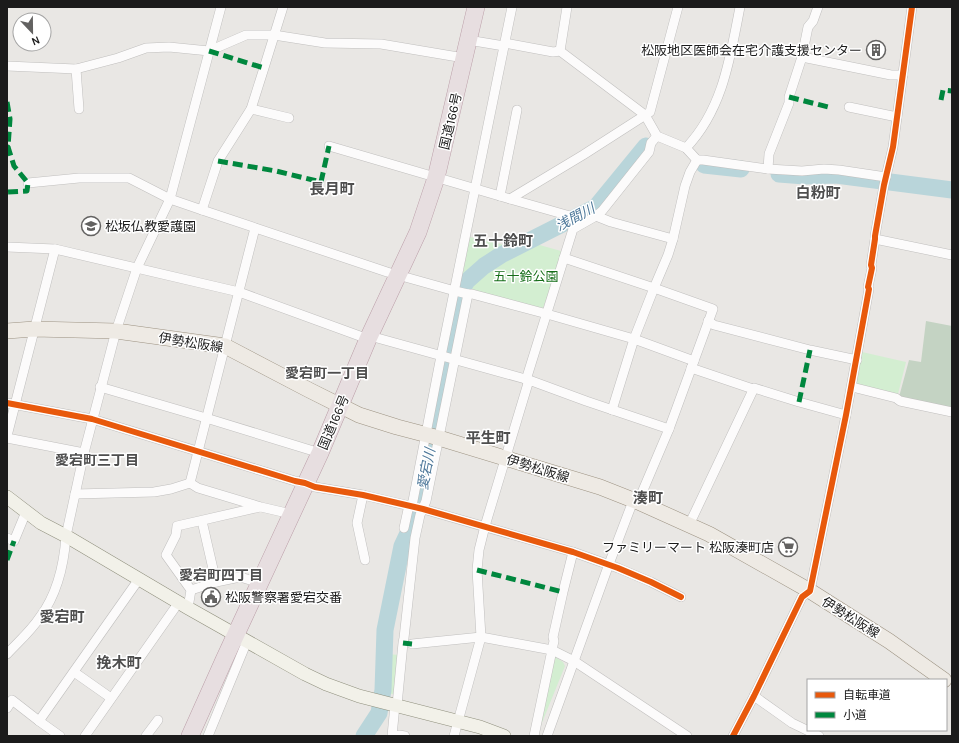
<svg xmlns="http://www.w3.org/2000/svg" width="959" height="743" font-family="Karla,'Noto Sans JP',sans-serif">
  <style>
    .cemetery { fill: #c4d3c3 }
    .park { fill: #d3eed1 }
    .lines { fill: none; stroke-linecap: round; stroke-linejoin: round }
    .river { stroke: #b9d5da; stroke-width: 17 }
    .street-casing { stroke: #c0bfbe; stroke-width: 10 }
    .secondary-casing { stroke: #90907e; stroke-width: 14 }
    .primary-casing { stroke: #9d9383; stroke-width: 16 }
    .highway-casing { stroke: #bb9ea8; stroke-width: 18 }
    .street { stroke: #fcfbfb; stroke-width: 9 }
    .secondary { stroke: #f2f1e9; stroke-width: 13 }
    .primary { stroke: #eeeae4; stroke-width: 15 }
    .highway { stroke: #e7dee0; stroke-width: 17 }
    .quiet { stroke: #00873e; stroke-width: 5; stroke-dasharray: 10 5; stroke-linecap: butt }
    .cycleway-casing { stroke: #fff; stroke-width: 8 }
    .cycleway { stroke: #e8590c; stroke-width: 6 }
    .labels { text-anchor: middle; stroke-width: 3; stroke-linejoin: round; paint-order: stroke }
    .poi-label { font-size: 13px; fill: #1b1b1b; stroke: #fff; text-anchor: end }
    .street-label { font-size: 13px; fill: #1b1b1b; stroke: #fff }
    .park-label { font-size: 13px; fill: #156d18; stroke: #fff }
    .water-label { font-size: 14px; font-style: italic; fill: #4e789a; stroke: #fff }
    .neighbourhood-label { font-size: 14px; font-weight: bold; fill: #4e4e4e; stroke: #fff }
    .quarter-label { font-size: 15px; font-weight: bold; fill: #4e4e4e; stroke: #fff }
  </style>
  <rect width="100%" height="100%" fill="#e9e7e4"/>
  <polygon class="cemetery" points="926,321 952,326 952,408 899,397 909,360 921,362"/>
  <g class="park">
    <polygon points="470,237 522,249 536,244 561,251 555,276 543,308 499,298 460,287"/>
    <polygon points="862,352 906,362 898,394 859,385 856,381"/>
    <polygon points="387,654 399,655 395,695 385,692"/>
    <polygon points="554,656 563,662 565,666 539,730"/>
  </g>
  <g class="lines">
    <g class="river">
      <polyline points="704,165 741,169"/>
      <polyline points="779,174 805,176 836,175 952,190"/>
      <polyline points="364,736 379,713 383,690 385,630 402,546 409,531 414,512 419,503 461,291 467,281 484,266 501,255 596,207 646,146"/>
    </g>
    <defs>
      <g id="street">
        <polyline points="468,40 504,46"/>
        <polyline points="505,43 553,52 560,51 645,115 657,136 686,148 697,160"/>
        <polyline points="560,51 567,7"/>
        <polyline points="802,57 891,75 903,75"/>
        <polyline points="7,66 76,69 118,58 146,48 169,47 209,51 246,35 274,35 325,43 381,44 464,58"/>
        <polyline points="76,69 79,109"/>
        <polyline points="849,107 897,117"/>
        <polyline points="251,109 289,118"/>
        <polyline points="329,146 510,199 570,216 583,223"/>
        <path d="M686,148C723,109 730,58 740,7"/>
        <polyline points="697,160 703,160 768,169 802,171 824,169 839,170 886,177"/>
        <polyline points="768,169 769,154 789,103 789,97 802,57 808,27 813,21 818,7"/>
        <polyline points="28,183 79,178 129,178 170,199 202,210 387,272 455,291 468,294 472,294 547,314 634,339 694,361"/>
        <polyline points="500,196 517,110"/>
        <polyline points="510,199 583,155 650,112 678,7"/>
        <polyline points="202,210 218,161 251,109 264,68 283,7"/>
        <polyline points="596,216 611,222 673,239"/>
        <polyline points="875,239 952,255"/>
        <polyline points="7,247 55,249 239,292 368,339"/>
        <polyline points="564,258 654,288 713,309 669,429 638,502"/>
        <polyline points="708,321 714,325 810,350 857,360"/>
        <polyline points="370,336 529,380 586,401 669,429"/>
        <polyline points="691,368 753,389"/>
        <polyline points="526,380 573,229 596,216 602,211 649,152 651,143 657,136"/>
        <polyline points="100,387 206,418 320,453"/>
        <polyline points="852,387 896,398 900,401 952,412"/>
        <polyline points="7,403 92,419 295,481 305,483 315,487 363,495 423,509 573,552 618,568 651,582 681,597"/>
        <polyline points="612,410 634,339 654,288 668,255 673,239 685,186 690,172 697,160"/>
        <polyline points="7,436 55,249"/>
        <polyline points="7,438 84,453"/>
        <polyline points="190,483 255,228"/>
        <polyline points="75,494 154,492 171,489 190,483 198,488 261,507 291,514"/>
        <polyline points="363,495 357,523 365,560"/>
        <polyline points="412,506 441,356 512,7"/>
        <polyline points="202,521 216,582 240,577 260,583"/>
        <polyline points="689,525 754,388 799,402 846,415"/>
        <polyline points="404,528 409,505"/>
        <polyline points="7,538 14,541 26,512"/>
        <polyline points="191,590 216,582"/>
        <polyline points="188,608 191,590 166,555 176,535 177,526 260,507"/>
        <polyline points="412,644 481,637 552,650 574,661 687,736"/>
        <path d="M7,654C18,642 31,631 40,617C58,593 64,565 66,536L84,453L116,331L137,268L170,199L221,7"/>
        <polyline points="74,672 111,698"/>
        <polyline points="754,696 792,723 819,736"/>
        <polyline points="397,705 403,643 404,638 415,538 420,515 426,501 468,294"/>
        <polyline points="7,708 12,700 39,721 60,736"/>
        <polyline points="39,721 139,579"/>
        <polyline points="399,735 405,736"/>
        <polyline points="85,736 179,602"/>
        <polyline points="146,736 158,720"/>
        <polyline points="208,736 247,641"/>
        <polyline points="392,736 395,705"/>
        <polyline points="454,736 481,637 477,570 479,550 485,526 529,380"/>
        <polyline points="534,736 552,650 554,641 553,637 563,592 573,552"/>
        <polyline points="547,736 609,564 633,501"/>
        <polyline points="733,736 754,696 802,597 810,591 846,415 869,289 868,287 872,268 871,265 875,239 875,236 884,185 893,147 912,7"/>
      </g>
      <polyline id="secondary" points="7,497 41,523 66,536 188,608 305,674 326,684 359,696 480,727 504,736"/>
      <polyline id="primary" points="7,331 34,329 116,331 225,346 309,390 359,415 397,427 439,438 600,487 638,502 709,534 810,591 889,641 944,680"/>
      <polyline id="highway" points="190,736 224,660 320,453 368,339 418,232 436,178 476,7"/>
    </defs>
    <use href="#street" class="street-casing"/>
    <use href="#secondary" class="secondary-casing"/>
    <use href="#primary" class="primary-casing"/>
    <use href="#highway" class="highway-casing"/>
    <use href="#street" class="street"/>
    <use href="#secondary" class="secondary"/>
    <use href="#primary" class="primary"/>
    <use href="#highway" class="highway"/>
    <g class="quiet">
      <polyline points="209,51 264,68"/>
      <polyline points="789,97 828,107"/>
      <polyline points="941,100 943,90 952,91 952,90"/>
      <polyline points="7,102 10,119 8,147"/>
      <polyline points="7,147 8,147 14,166 28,183 27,191 7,192"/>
      <polyline points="218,161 276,171 321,182 329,146"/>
      <polyline points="799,402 810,350"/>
      <polyline points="7,560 14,541"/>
      <polyline points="477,570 563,592"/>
      <polyline points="403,643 412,644"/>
    </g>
    <defs>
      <g id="cycleway">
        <polyline points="7,403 92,419 295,481 305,483 315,487 363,495 423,509 573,552 618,568 651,582 681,597"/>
        <polyline points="733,736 754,696 802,597 810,591 846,415 869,289 868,287 872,268 871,265 875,239 875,236 884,185 893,147 912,7"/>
      </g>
    </defs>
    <use href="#cycleway" class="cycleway-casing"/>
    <use href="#cycleway" class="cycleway"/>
  </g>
  <defs>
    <symbol id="building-ring" viewBox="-11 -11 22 22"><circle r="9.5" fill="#fff" stroke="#636261" stroke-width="1.5"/><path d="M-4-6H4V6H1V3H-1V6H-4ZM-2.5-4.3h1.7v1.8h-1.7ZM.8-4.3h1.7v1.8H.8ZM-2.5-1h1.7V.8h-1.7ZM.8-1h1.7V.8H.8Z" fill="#636261"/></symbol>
    <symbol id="school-ring" viewBox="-11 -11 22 22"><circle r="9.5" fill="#fff" stroke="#636261" stroke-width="1.5"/><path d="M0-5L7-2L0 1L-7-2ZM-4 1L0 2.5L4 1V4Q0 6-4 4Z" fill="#636261"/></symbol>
    <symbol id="supermarket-ring" viewBox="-11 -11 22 22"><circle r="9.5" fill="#fff" stroke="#636261" stroke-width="1.5"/><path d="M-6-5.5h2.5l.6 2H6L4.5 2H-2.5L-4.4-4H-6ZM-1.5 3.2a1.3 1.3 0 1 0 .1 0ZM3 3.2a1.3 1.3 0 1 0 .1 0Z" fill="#636261"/></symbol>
    <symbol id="civic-ring" viewBox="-11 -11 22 22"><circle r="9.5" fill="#fff" stroke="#636261" stroke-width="1.5"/><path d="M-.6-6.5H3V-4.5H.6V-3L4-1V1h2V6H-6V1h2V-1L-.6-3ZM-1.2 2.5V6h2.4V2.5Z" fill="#636261"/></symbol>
  </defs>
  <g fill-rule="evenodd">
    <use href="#building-ring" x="865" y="39" width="22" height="22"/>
    <use href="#school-ring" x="80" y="215" width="22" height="22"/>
    <use href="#supermarket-ring" x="777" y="536" width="22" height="22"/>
    <use href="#civic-ring" x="200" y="586" width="22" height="22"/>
  </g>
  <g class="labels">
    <g class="poi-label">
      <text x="862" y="55">松阪地区医師会在宅介護支援センター</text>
      <text x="105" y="231" text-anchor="start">松坂仏教愛護園</text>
      <text x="774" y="552">ファミリーマート 松阪湊町店</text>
      <text x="225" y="602" text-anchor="start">松阪警察署愛宕交番</text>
    </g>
    <g class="street-label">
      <text transform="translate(450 121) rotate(-77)" y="5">国道166号</text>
      <text transform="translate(191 342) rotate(9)" y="5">伊勢松阪線</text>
      <text transform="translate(333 422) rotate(-67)" y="5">国道166号</text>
      <text transform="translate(538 468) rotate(17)" y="5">伊勢松阪線</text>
      <text transform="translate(851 617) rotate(32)" y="5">伊勢松阪線</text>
    </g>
    <g class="park-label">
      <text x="526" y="281">五十鈴公園</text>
    </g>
    <g class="water-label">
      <text transform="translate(575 217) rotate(-28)" y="5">浅間川</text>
      <text transform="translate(426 469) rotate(-79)" y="5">愛宕川</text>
    </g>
    <g class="neighbourhood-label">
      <text x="327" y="378">愛宕町一丁目</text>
      <text x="97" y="465">愛宕町三丁目</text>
      <text x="221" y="580">愛宕町四丁目</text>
    </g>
    <g class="quarter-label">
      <text x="332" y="194">長月町</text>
      <text x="818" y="198">白粉町</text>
      <text x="503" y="246">五十鈴町</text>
      <text x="488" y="443">平生町</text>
      <text x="648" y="503">湊町</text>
      <text x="62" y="622">愛宕町</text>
      <text x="119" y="668">挽木町</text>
    </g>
  </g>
  <rect width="959" height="743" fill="none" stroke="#1b1b1b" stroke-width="16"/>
  <rect x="807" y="679" width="140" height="52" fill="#ffffff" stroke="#a4a4a4"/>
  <rect x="815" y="692" width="20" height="6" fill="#e8590c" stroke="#a4a4a4"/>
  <text x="843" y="699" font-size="12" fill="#1b1b1b">自転車道</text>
  <rect x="815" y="712" width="20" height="6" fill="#00873e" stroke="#a4a4a4"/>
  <text x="843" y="719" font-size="12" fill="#1b1b1b">小道</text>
  <g transform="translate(32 32) rotate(158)"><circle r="19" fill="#ffffff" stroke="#a4a4a4"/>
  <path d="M0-3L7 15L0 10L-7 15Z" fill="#636261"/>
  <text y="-6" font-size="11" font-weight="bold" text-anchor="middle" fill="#1b1b1b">N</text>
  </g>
</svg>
